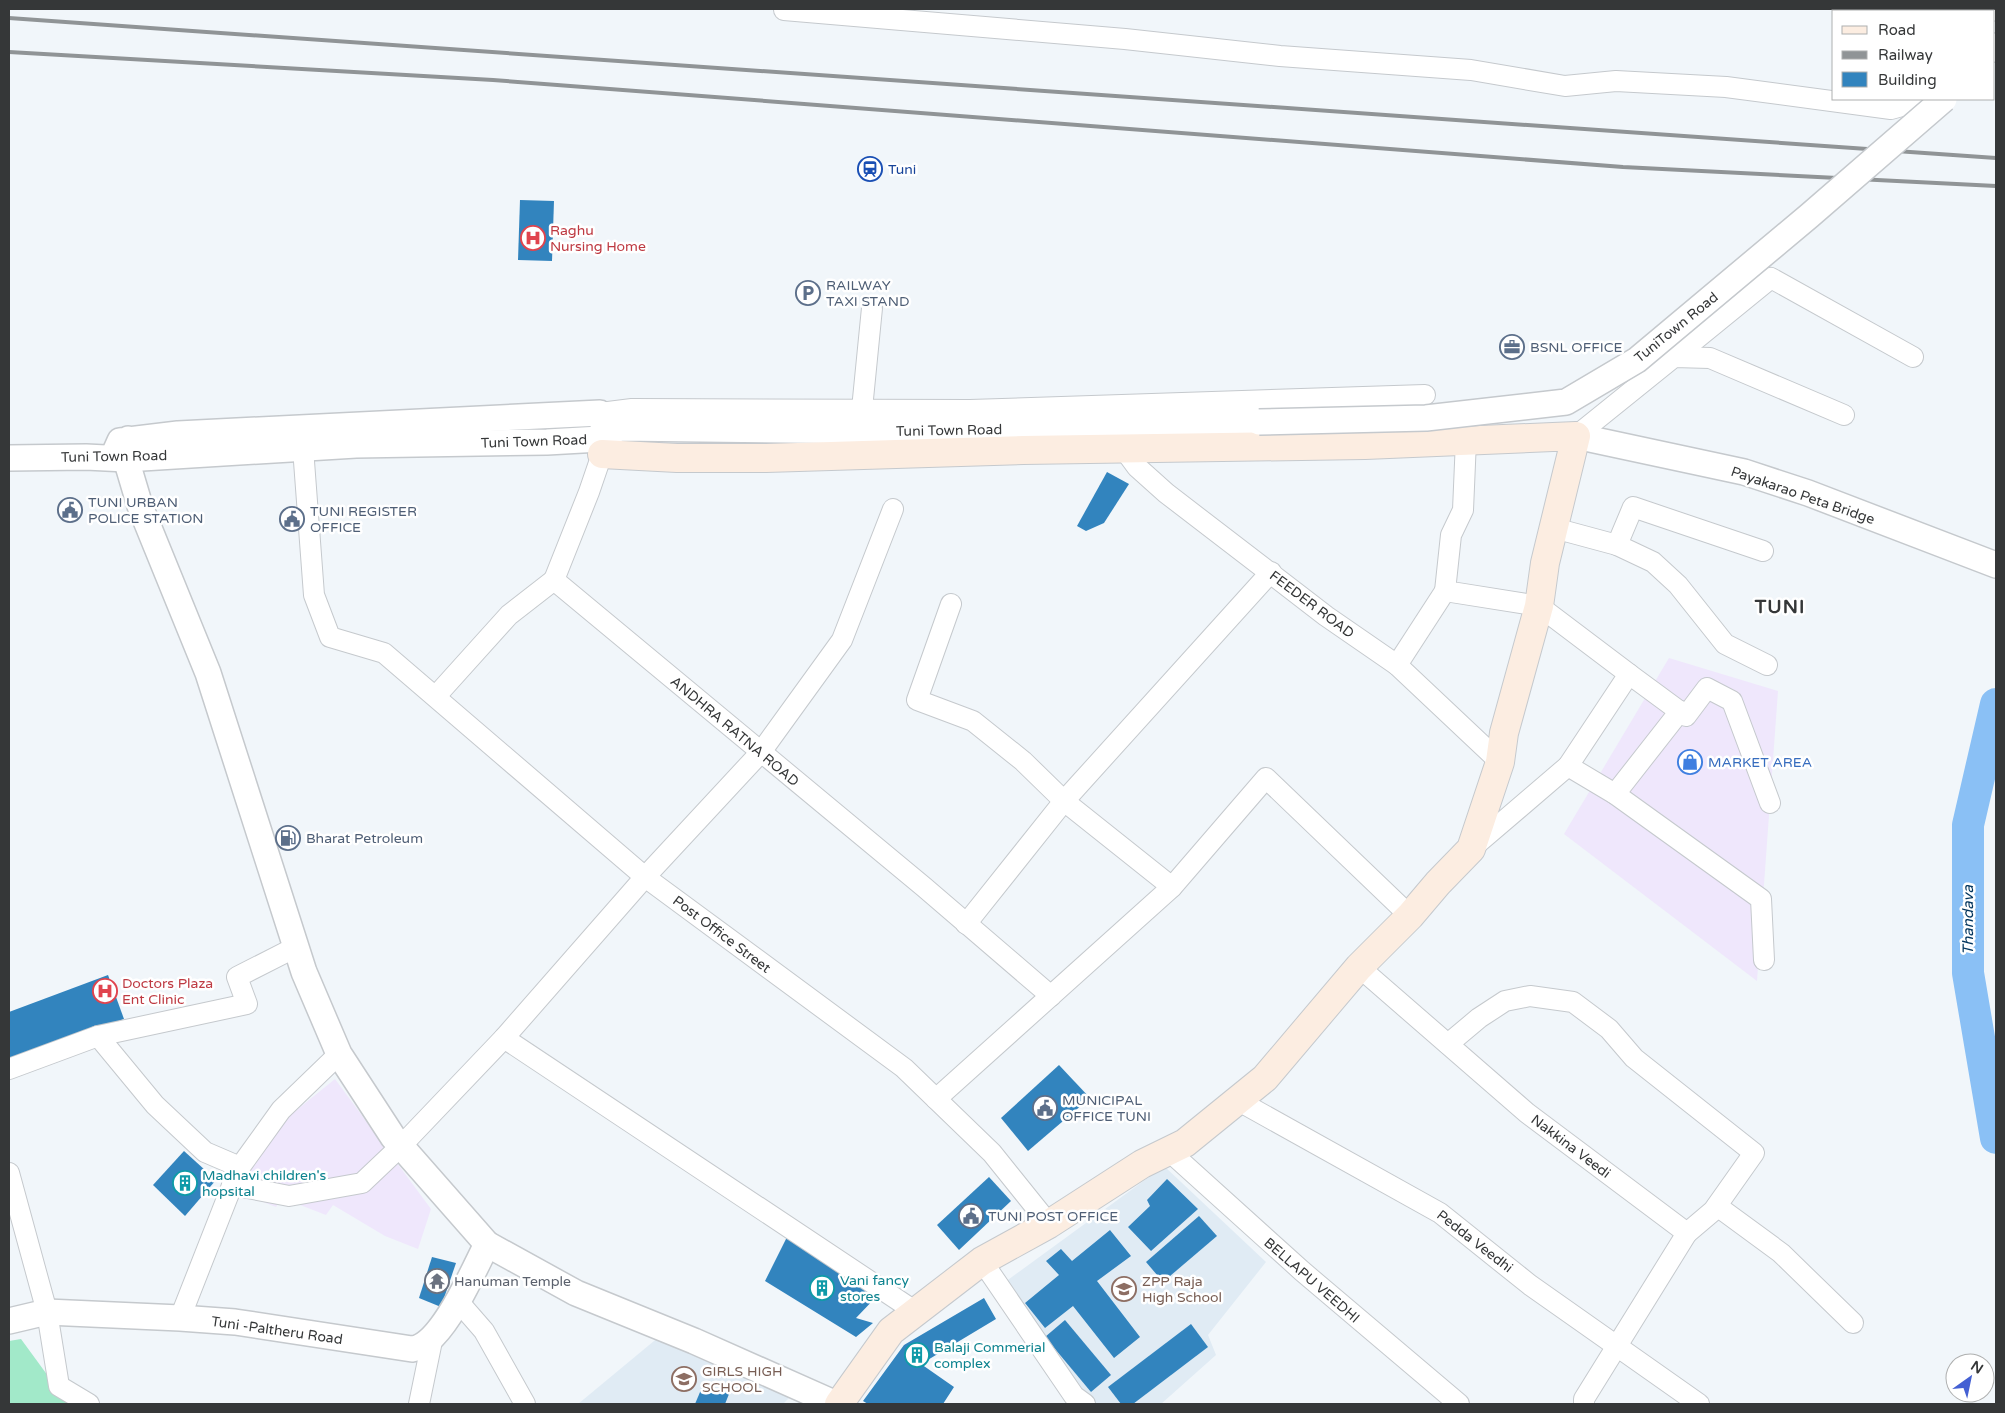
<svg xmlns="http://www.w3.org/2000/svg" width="2005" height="1413" font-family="'Varela Round',sans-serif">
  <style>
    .commercial { fill: #efe7fc }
    .built { fill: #e0ebf4 }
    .green { fill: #a2e9c9 }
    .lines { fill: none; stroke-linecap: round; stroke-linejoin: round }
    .river { stroke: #8ac0f5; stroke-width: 32 }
    .building { fill: #3284be }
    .minor-casing { stroke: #c5c9cd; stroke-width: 22 }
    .tertiary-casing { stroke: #c5c9cd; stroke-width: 28 }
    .secondary-casing { stroke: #c5c9cd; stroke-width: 30 }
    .minor { stroke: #fff; stroke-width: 20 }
    .tertiary { stroke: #fff; stroke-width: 25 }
    .secondary { stroke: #fcede1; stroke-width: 28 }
    .rail { stroke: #909496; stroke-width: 4 }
    .tertiary-bridge-casing { stroke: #c5c9cd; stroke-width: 28; stroke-linecap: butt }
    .tertiary-bridge { stroke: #fff; stroke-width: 25 }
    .labels { text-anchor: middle; stroke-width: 5; stroke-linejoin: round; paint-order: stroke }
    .transit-label { font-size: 14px; fill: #164399; stroke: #fff; text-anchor: start }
    .health-label { font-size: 14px; fill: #be3a42; stroke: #fff; text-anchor: start }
    .service-label { font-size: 14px; fill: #4e5e75; stroke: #fff; text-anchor: start }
    .street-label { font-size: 14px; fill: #353738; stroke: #fff }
    .shop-label { font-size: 14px; fill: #366cbe; stroke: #fff; text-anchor: start }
    .culture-label { font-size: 14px; fill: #0d838f; stroke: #fff; text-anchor: start }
    .worship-label { font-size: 14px; fill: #5b616d; stroke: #fff; text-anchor: start }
    .education-label { font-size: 14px; fill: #785e54; stroke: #fff; text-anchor: start }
    .water-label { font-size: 15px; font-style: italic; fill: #00345d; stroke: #fff }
    .district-label { font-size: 19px; font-weight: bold; letter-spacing: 1px; fill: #353738; stroke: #fff }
  </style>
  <rect width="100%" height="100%" fill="#f1f6fa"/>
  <g class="commercial">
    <polygon points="1669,658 1778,691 1757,981 1564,834"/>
    <polygon points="335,1079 431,1209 418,1249 385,1236 333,1205 326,1215 282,1198 276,1207 237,1192 248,1173 288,1117"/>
  </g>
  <g class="built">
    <polygon points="1164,1166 1266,1262 1208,1335 1216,1355 1161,1404 1095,1404 1066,1373 1001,1285"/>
    <polygon points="660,1336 794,1393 783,1404 578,1404"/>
  </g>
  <polygon class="green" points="21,1339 59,1391 77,1404 9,1404 9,1341"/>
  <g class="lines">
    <polyline class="river" points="1996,704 1968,825 1968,973 1996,1138"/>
  </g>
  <g class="building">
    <polygon points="520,200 554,201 552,261 518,260"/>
    <polygon points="1107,472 1129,484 1104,523 1086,531 1077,526"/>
    <polygon points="108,975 124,1019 9,1061 9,1012"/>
    <polygon points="1059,1065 1090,1098 1028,1151 1001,1118"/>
    <polygon points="184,1151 216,1180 185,1216 153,1185"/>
    <polygon points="989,1177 1011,1201 959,1250 937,1225"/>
    <polygon points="1167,1179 1198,1209 1151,1251 1128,1227 1150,1206 1147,1200"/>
    <polygon points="1199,1216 1217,1236 1163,1282 1146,1262"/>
    <polygon points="1110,1230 1131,1256 1097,1281 1140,1337 1114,1358 1073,1306 1045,1328 1025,1303 1059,1275 1046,1261 1061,1249 1072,1261"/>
    <polygon points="787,1237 878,1295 856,1318 873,1323 856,1337 765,1281"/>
    <polygon points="432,1257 456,1263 441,1307 419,1298"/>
    <polygon points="984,1298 996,1319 921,1364 954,1387 943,1404 868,1404 863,1401 904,1345"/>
    <polygon points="1065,1320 1111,1375 1091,1392 1045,1337"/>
    <polygon points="1191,1324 1208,1347 1133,1404 1121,1404 1108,1387"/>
    <polygon points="703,1385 729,1394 725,1404 695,1404"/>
  </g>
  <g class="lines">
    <defs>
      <g id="minor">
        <polyline points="784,10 1125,39 1280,56 1471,70 1565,86 1616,81 1726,87 1891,109 1927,99"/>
        <polyline points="1992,11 1994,9"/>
        <polyline points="1674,357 1771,278 1913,357"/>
        <polyline points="862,409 872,308"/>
        <polyline points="1576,436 1674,357 1710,358 1844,415"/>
        <polyline points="1466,440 1463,510 1451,535 1445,591 1539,606 1629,674"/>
        <polyline points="303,448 314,595 330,637 384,653 645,877 904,1068 992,1153 1049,1224"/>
        <polyline points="1123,448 1137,467 1166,493 1326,616 1397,665 1500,762"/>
        <polyline points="1554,528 1617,545"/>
        <polyline points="1763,551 1633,507 1617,545 1653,562 1678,585 1725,644 1767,665"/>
        <polyline points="1397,665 1445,591"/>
        <polyline points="436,696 509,615 554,580"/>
        <polyline points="1615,794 1680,711"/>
        <polyline points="1471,849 1568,766"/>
        <polyline points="1172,887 1266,778 1410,916"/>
        <polyline points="966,924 1064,801 1271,572"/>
        <polyline points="1764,960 1761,899 1615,794 1568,766 1629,674 1686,716 1707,688 1732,701 1770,803"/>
        <polyline points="1359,967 1527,1113 1687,1233 1584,1399 1584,1404"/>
        <polyline points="1051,996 924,887 554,580 589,492 602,454 600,413 632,409 970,410 1425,395"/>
        <polyline points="98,1036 155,1105 205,1152 240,1167 281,1110 339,1054"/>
        <polyline points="504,1038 916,1312"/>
        <polyline points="1448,1044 1479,1018 1505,1001 1530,996 1573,1002 1609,1029 1634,1058 1754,1153 1713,1211 1687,1233"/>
        <polyline points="9,1069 98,1036 247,1004 237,977 296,947"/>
        <polyline points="936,1099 1172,887 1064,801 1023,761 973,721 917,700 951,604"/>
        <polyline points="1237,1100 1440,1213 1530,1285 1699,1404"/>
        <polyline points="1169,1151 1302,1271 1459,1404"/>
        <polyline points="9,1173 47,1312 59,1386 89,1404"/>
        <polyline points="232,1185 289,1196 362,1183 401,1146 504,1038 645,877 761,752 842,640 893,509"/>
        <polyline points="1717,1206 1781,1253 1853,1323"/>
        <polyline points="982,1261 1074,1396 1085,1404"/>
        <polyline points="457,1300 484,1331 525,1404"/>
        <polyline points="180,1318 237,1173"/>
        <polyline points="419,1404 433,1336"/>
      </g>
      <g id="tertiary">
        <polyline points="1994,49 1996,46"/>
        <polyline points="1576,436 1744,472 1808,493 1996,565"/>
        <path d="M128,439C135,442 137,446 136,454L126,459L116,450L120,441L178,434L600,413L619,428"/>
        <polyline points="9,458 86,457 126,459 356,445 547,442 600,439 619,428 875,431 1259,422"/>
        <polyline points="126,459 140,506 208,673 304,972 339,1054 393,1137 487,1244 576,1293 694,1341 836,1404"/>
        <path d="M9,1321L47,1312L180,1318L235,1322L412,1349C442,1346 474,1269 487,1244"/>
      </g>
      <polyline id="secondary" points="602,454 677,458 766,458 1023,450 1365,445 1576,436 1545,563 1539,606 1504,733 1500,762 1471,849 1438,883 1410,916 1359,967 1265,1078 1185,1143 1142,1164 1049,1224 982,1261 891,1331 839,1404"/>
    </defs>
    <use href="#minor" class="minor-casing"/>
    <use href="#tertiary" class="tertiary-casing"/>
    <use href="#secondary" class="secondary-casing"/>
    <use href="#minor" class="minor"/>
    <use href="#tertiary" class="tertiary"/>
    <use href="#secondary" class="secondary"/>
    <g class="rail">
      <polyline points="9,18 1996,158"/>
      <polyline points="9,52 493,80 1623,167 1996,186"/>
    </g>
    <defs>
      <polyline id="tertiary-bridge" points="1259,422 1426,418 1566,402 1637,360 1809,216 1944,99"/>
    </defs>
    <use href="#tertiary-bridge" class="tertiary-bridge-casing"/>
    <use href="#tertiary-bridge" class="tertiary-bridge"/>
  </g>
  <defs>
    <symbol id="station-ring" viewBox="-11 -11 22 22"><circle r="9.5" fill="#fff" stroke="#1a4fb4" stroke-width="1.5"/><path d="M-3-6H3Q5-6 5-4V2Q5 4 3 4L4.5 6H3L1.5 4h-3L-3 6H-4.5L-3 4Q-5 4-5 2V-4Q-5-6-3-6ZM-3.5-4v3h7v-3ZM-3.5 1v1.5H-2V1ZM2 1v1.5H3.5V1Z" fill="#1a4fb4"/></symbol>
    <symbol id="hospital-ring" viewBox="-11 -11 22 22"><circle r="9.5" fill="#fff" stroke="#e0444e" stroke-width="1.5"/><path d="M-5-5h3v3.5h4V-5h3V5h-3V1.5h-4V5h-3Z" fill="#e0444e"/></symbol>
    <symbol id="parking-ring" viewBox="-11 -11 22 22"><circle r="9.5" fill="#fff" stroke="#5c6f8a" stroke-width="1.5"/><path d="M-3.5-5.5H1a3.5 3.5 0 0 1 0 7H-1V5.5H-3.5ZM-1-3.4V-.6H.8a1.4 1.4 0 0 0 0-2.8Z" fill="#5c6f8a"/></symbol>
    <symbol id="office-ring" viewBox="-11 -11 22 22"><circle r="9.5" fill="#fff" stroke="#5c6f8a" stroke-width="1.5"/><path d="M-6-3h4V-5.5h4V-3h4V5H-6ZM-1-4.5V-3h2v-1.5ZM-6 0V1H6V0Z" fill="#5c6f8a"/></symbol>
    <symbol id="civic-ring" viewBox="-11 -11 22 22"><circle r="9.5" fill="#fff" stroke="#5c6f8a" stroke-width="1.5"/><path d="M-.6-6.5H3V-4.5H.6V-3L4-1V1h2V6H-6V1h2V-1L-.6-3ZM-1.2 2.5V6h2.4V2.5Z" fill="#5c6f8a"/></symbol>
    <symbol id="shop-ring" viewBox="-11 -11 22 22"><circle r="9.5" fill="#fff" stroke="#3f7fe0" stroke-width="1.5"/><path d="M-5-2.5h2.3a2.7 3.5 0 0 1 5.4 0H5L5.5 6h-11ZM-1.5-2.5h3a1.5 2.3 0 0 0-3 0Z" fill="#3f7fe0"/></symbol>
    <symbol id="fuel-ring" viewBox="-11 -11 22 22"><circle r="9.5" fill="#fff" stroke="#5c6f8a" stroke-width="1.5"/><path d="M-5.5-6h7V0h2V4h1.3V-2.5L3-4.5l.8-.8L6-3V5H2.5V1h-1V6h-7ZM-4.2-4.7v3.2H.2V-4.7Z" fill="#5c6f8a"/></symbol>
    <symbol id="building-ring" viewBox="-11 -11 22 22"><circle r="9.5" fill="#fff" stroke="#0f9aa8" stroke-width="1.5"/><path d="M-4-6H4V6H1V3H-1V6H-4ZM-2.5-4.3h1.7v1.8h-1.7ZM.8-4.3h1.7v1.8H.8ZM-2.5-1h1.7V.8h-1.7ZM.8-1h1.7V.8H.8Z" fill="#0f9aa8"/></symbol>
    <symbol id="temple-ring" viewBox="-11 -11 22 22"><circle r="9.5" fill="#fff" stroke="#6b7280" stroke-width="1.5"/><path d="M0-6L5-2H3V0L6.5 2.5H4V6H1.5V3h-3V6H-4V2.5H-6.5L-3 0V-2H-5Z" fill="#6b7280"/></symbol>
    <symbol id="school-ring" viewBox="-11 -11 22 22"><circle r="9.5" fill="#fff" stroke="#8d6e63" stroke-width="1.5"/><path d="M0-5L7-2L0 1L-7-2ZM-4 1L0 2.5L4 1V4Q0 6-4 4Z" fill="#8d6e63"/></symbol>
  </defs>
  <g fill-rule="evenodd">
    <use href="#station-ring" x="856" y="155" width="28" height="28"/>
    <use href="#hospital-ring" x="519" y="224" width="28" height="28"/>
    <use href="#parking-ring" x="794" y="279" width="28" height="28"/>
    <use href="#office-ring" x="1498" y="333" width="28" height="28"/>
    <use href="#civic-ring" x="56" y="496" width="28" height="28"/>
    <use href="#civic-ring" x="278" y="505" width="28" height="28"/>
    <use href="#shop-ring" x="1676" y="748" width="28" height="28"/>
    <use href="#fuel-ring" x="274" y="824" width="28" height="28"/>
    <use href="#hospital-ring" x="91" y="977" width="28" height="28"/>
    <use href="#civic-ring" x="1031" y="1094" width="28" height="28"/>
    <use href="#building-ring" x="171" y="1169" width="28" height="28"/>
    <use href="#civic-ring" x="957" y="1202" width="28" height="28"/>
    <use href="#temple-ring" x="423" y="1267" width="28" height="28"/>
    <use href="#building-ring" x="808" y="1274" width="28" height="28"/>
    <use href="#school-ring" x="1110" y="1275" width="28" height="28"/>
    <use href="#building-ring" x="903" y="1341" width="28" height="28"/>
    <use href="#school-ring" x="670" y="1365" width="28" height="28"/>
  </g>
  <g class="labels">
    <g class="transit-label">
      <text x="888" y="174">Tuni</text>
    </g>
    <g class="health-label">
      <text x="550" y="235">Raghu<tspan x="550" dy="16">Nursing Home</tspan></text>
      <text x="122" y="988">Doctors Plaza<tspan x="122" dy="16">Ent Clinic</tspan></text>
    </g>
    <g class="service-label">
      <text x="826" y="290">RAILWAY<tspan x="826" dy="16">TAXI STAND</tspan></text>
      <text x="1530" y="352">BSNL OFFICE</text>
      <text x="88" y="507">TUNI URBAN<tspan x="88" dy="16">POLICE STATION</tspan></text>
      <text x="310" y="516">TUNI REGISTER<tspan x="310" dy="16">OFFICE</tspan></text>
      <text x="306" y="843">Bharat Petroleum</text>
      <text x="1062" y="1105">MUNICIPAL<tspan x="1062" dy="16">OFFICE TUNI</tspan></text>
      <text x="988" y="1221">TUNI POST OFFICE</text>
    </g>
    <g class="street-label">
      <text transform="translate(1676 327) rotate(-39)" y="5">TuniTown Road</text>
      <text transform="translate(949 430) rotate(-1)" y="5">Tuni Town Road</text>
      <text transform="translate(534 441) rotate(-2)" y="5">Tuni Town Road</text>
      <text transform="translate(114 456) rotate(-1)" y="5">Tuni Town Road</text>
      <text transform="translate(1803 495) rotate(19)" y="5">Payakarao Peta Bridge</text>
      <text transform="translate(1312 604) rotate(37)" y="5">FEEDER ROAD</text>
      <text transform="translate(735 731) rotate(40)" y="5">ANDHRA RATNA ROAD</text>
      <text transform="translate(722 934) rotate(37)" y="5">Post Office Street</text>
      <text transform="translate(1571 1146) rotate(37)" y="5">Nakkina Veedi</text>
      <text transform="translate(1475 1241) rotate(38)" y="5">Pedda Veedhi</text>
      <text transform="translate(1312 1280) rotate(41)" y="5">BELLAPU VEEDHI</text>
      <text transform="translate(277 1330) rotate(8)" y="5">Tuni -Paltheru Road</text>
    </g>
    <g class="shop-label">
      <text x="1708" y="767">MARKET AREA</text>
    </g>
    <g class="culture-label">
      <text x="202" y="1180">Madhavi children's<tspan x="202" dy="16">hopsital</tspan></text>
      <text x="840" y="1285">Vani fancy<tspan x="840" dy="16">stores</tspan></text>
      <text x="934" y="1352">Balaji Commerial<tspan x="934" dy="16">complex</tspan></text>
    </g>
    <g class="worship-label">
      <text x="454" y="1286">Hanuman Temple</text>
    </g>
    <g class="education-label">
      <text x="1142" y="1286">ZPP Raja<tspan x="1142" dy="16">High School</tspan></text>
      <text x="702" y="1376">GIRLS HIGH<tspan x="702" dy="16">SCHOOL</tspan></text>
    </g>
    <g class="water-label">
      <text transform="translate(1968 920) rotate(-90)" y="5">Thandava</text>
    </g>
    <g class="district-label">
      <text x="1780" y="613">TUNI</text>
    </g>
  </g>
  <rect width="2005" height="1413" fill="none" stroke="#353738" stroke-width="20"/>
  <rect x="1832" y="10" width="162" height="90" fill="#ffffff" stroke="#aeafaf"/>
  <rect x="1842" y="26" width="25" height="8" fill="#fcede1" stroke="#aeafaf"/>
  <text x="1878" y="35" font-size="15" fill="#353738">Road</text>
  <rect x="1842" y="51" width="25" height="8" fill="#909496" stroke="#aeafaf"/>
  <text x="1878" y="60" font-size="15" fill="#353738">Railway</text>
  <rect x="1842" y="72" width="25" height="15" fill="#3284be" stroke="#aeafaf"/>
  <text x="1878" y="85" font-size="15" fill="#353738">Building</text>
  <g transform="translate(1970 1378) rotate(33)"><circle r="24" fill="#ffffff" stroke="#aeafaf"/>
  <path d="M0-4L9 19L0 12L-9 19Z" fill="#4460d3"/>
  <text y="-8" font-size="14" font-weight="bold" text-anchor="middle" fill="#353738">N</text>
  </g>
</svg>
